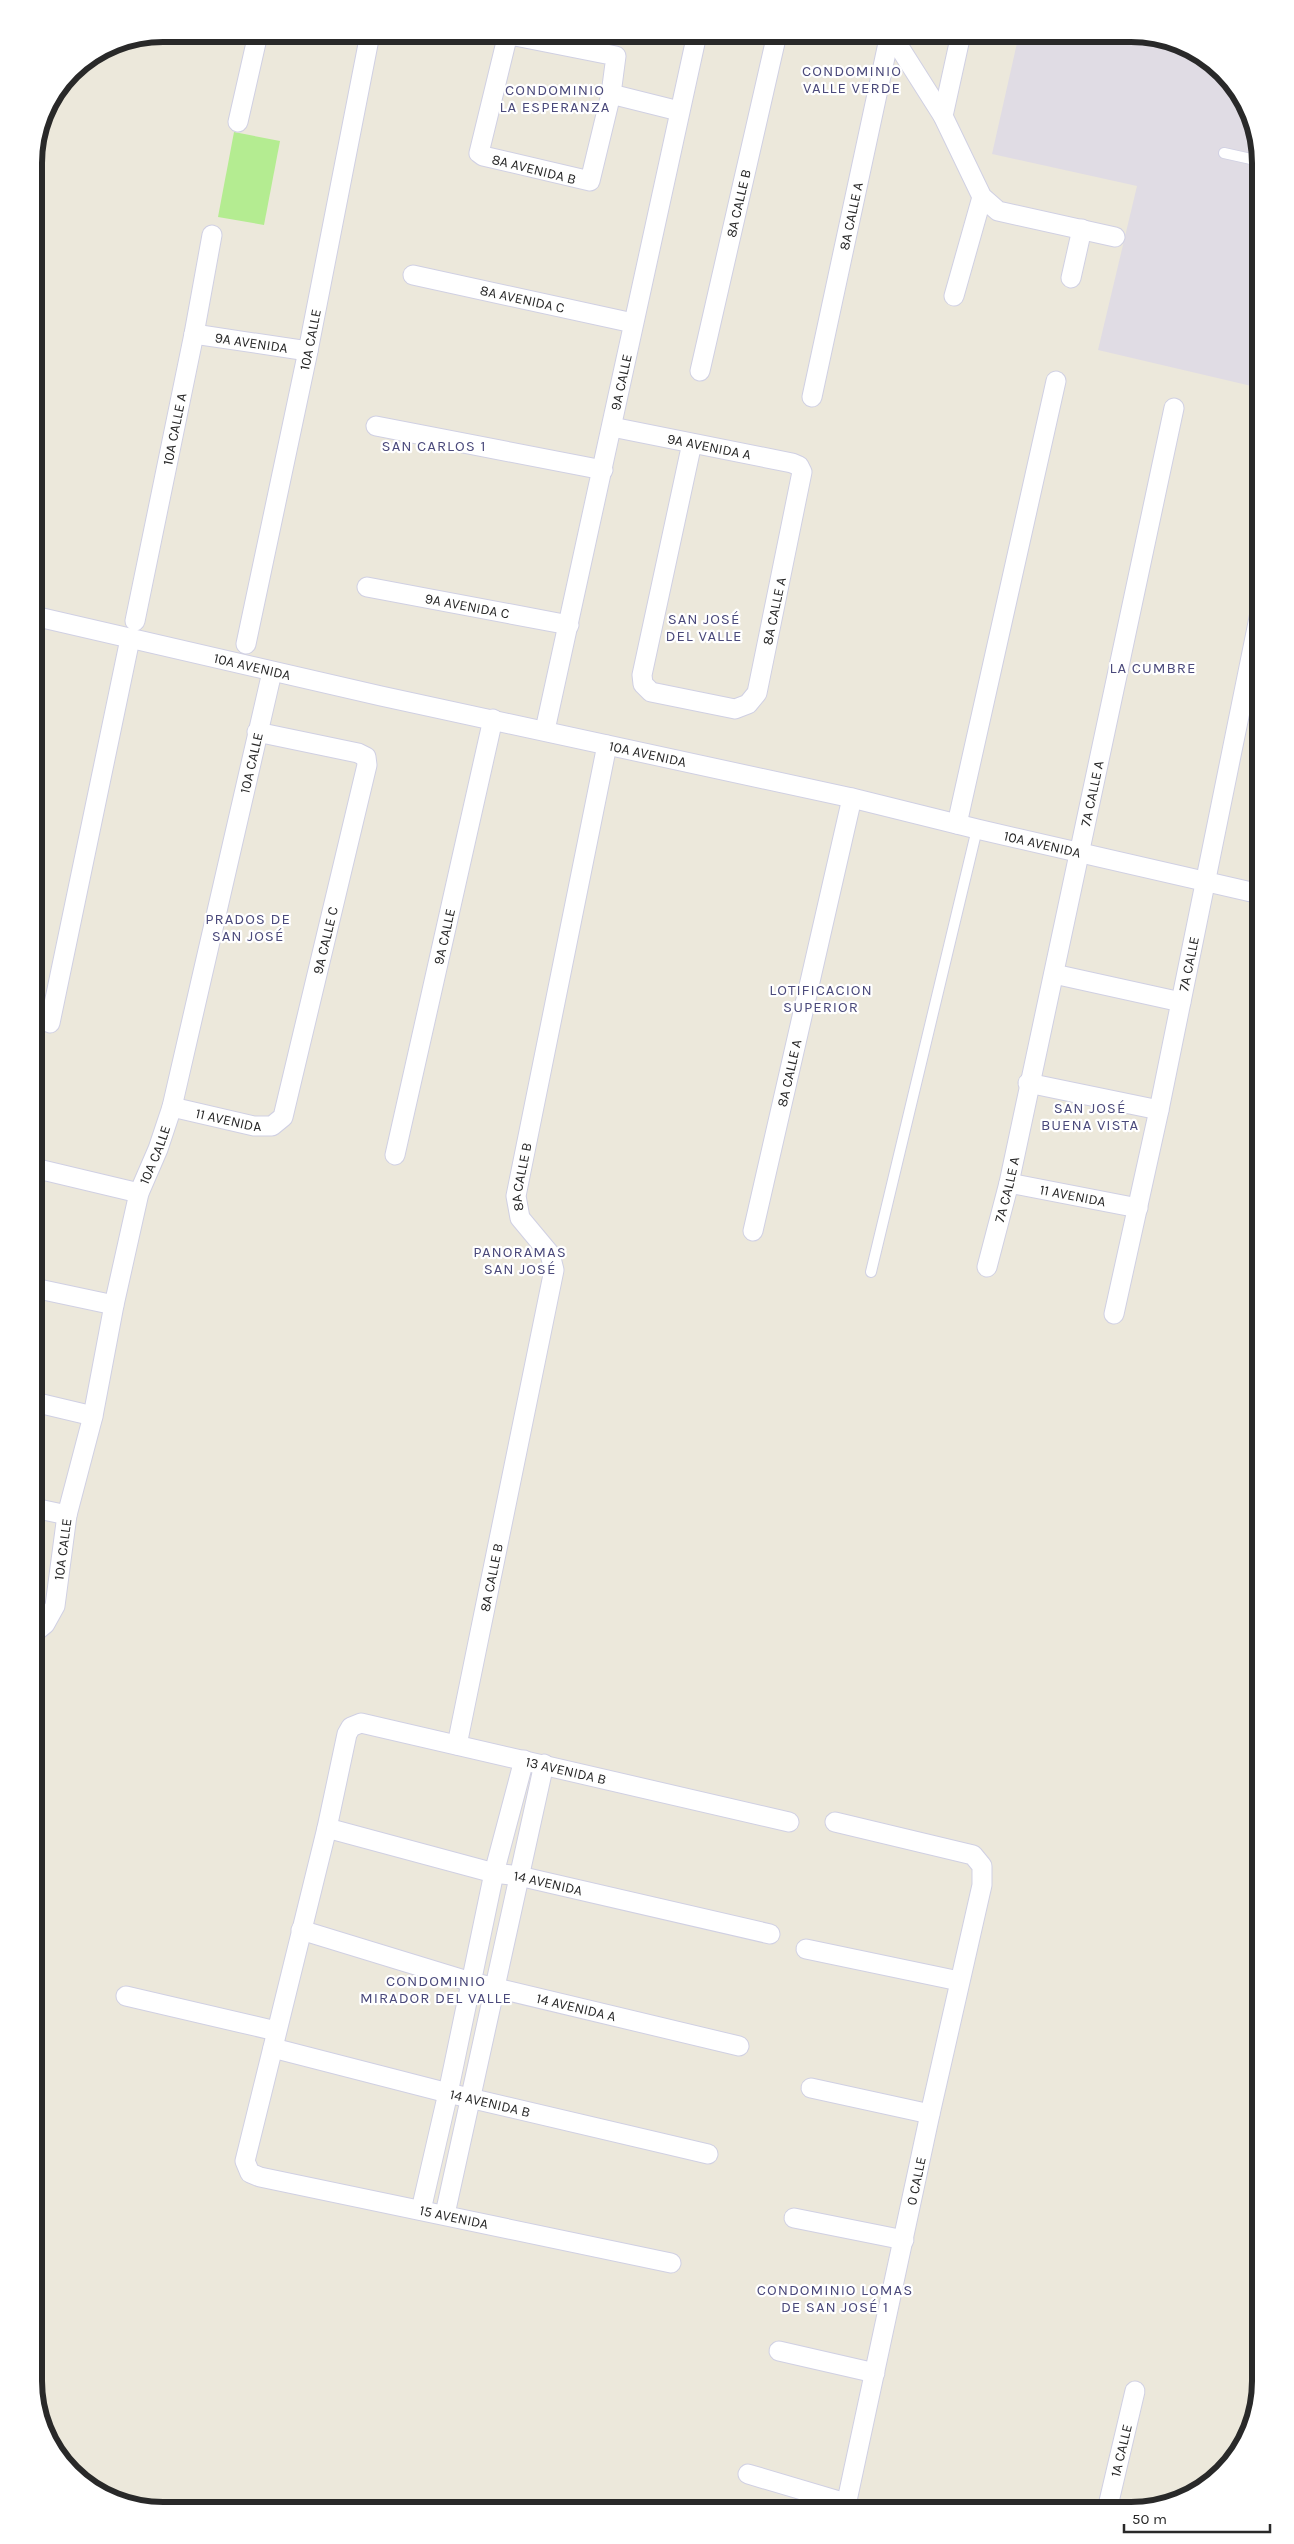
<svg xmlns="http://www.w3.org/2000/svg" width="1294" height="2544" font-family="Karla,sans-serif">
  <style>
    .industrial { fill: #e0dce4 }
    .pitch { fill: #b4ec91 }
    .lines { fill: none; stroke-linecap: round; stroke-linejoin: round }
    .lane-casing { stroke: #d0d0e3; stroke-width: 12 }
    .street-casing { stroke: #d0d0e3; stroke-width: 21 }
    .lane { stroke: #fff; stroke-width: 10 }
    .street { stroke: #fff; stroke-width: 19 }
    .labels { text-anchor: middle; stroke-width: 4.5; stroke-linejoin: round; paint-order: stroke }
    .street-label { font-size: 14px; fill: #292929; stroke: #fff }
    .neighbourhood-label { font-size: 15px; letter-spacing: 1px; fill: #4a497b; stroke: #fff }
    .rim { fill: none; stroke: #292929; stroke-width: 6 }
  </style>
  <rect width="100%" height="100%" fill="#ece8db"/>
  <polygon class="industrial" points="1019,34 1139,34 1209,60 1250,114 1260,163 1260,388 1098,350 1137,186 992,154"/>
  <polygon class="pitch" points="234,132 280,141 264,225 218,217"/>
  <g class="lines">
    <defs>
      <g id="lane">
        <polyline points="1224,153 1260,161"/>
        <polyline points="871,1272 977,829"/>
      </g>
      <g id="street">
        <polyline points="891,34 943,116 982,197 998,211 1115,237"/>
        <polygon points="510,35 616,56 611,94 590,181 483,156 479,153 507,38"/>
        <polyline points="611,94 679,111"/>
        <polyline points="943,116 961,34"/>
        <polyline points="238,122 258,34"/>
        <path id="s1" d="M413,275L633,323"/>
        <polyline points="1071,278 1082,229"/>
        <polyline points="954,296 982,197"/>
        <path id="s2" d="M194,334L308,351"/>
        <path id="s3" d="M700,371L777,34"/>
        <path id="s4" d="M812,397L890,34"/>
        <polyline points="376,426 603,470"/>
        <path id="s5" d="M612,427L792,463L799,466L802,472L757,693L748,704L735,709L651,692L643,684L642,675L692,443"/>
        <path id="s6" d="M367,587L569,625"/>
        <path id="s7" d="M34,616L381,696L852,798L977,829L1260,894"/>
        <path id="s8" d="M135,621L194,334L212,235"/>
        <path id="s9" d="M246,644L308,351L370,34"/>
        <path id="s10" d="M545,730L697,34"/>
        <polyline points="957,824 1056,381"/>
        <polyline points="1054,974 1181,1002"/>
        <polyline points="50,1023 130,639"/>
        <polyline points="1028,1083 1159,1110"/>
        <path id="s11" d="M172,1107L254,1126H272L283,1117L367,765L366,757L358,753L257,732"/>
        <path id="s12" d="M395,1155L493,719"/>
        <polyline points="34,1168 139,1193"/>
        <path id="s13" d="M1009,1183L1138,1208"/>
        <path id="s14" d="M753,1231L852,798"/>
        <path id="s15" d="M987,1267L1009,1183L1174,408"/>
        <polyline points="34,1288 114,1305"/>
        <path id="s16" d="M1114,1314L1159,1110L1260,613"/>
        <polyline points="34,1402 93,1416"/>
        <polyline points="34,1508 67,1515"/>
        <path id="s17" d="M34,1633L45,1624L55,1606L67,1515L93,1416L114,1305L139,1193L158,1149L172,1107L272,672"/>
        <path id="s18" d="M457,1745L554,1270L550,1254L520,1218L516,1196L607,745"/>
        <polyline points="835,1822 973,1855 982,1866 982,1885 930,2114 845,2510"/>
        <path id="s19" d="M327,1828L494,1873L519,1876L770,1934"/>
        <path id="s20" d="M301,1930L471,1982L739,2046"/>
        <polyline points="806,1949 959,1981"/>
        <polyline points="126,1996 276,2031"/>
        <path id="s21" d="M273,2048L448,2093L708,2154"/>
        <polyline points="811,2088 930,2114"/>
        <polyline points="421,2210 448,2093 494,1873 524,1760"/>
        <polyline points="445,2214 544,1764"/>
        <polyline points="794,2218 904,2240"/>
        <path id="s22" d="M671,2263L260,2177L250,2173L245,2161L327,1828L347,1734L351,1727L361,1723L789,1822"/>
        <polyline points="779,2351 875,2373"/>
        <polyline points="748,2474 846,2503"/>
        <path id="s23" d="M1107,2510L1135,2391"/>
      </g>
    </defs>
    <use href="#lane" class="lane-casing"/>
    <use href="#street" class="street-casing"/>
    <use href="#lane" class="lane"/>
    <use href="#street" class="street"/>
  </g>
  <g class="labels">
    <g class="street-label">
      <text transform="translate(534 169) rotate(14)" y="5">8A AVENIDA B</text>
      <text dy="5" stroke="none"><textPath href="#s3" startOffset="172">8A CALLE B</textPath></text>
      <text dy="5" stroke="none"><textPath href="#s4" startOffset="185">8A CALLE A</textPath></text>
      <text dy="5" stroke="none"><textPath href="#s1" startOffset="112">8A AVENIDA C</textPath></text>
      <text dy="5" stroke="none"><textPath href="#s9" startOffset="311">10A CALLE</textPath></text>
      <text dy="5" stroke="none"><textPath href="#s2" startOffset="58">9A AVENIDA</textPath></text>
      <text dy="5" stroke="none"><textPath href="#s10" startOffset="356">9A CALLE</textPath></text>
      <text dy="5" stroke="none"><textPath href="#s8" startOffset="196">10A CALLE A</textPath></text>
      <text dy="5" stroke="none"><textPath href="#s5" startOffset="99">9A AVENIDA A</textPath></text>
      <text dy="5" stroke="none"><textPath href="#s6" startOffset="102">9A AVENIDA C</textPath></text>
      <text transform="translate(774 611) rotate(-78)" y="5">8A CALLE A</text>
      <text dy="5" stroke="none"><textPath href="#s7" startOffset="224">10A AVENIDA</textPath></text>
      <text dy="5" stroke="none"><textPath href="#s7" startOffset="629">10A AVENIDA</textPath></text>
      <text dy="5" stroke="none"><textPath href="#s17" startOffset="902">10A CALLE</textPath></text>
      <text dy="5" stroke="none"><textPath href="#s15" startOffset="485">7A CALLE A</textPath></text>
      <text dy="5" stroke="none"><textPath href="#s7" startOffset="1034">10A AVENIDA</textPath></text>
      <text dy="5" stroke="none"><textPath href="#s12" startOffset="224">9A CALLE</textPath></text>
      <text dy="5" stroke="none"><textPath href="#s11" startOffset="298">9A CALLE C</textPath></text>
      <text dy="5" stroke="none"><textPath href="#s16" startOffset="358">7A CALLE</textPath></text>
      <text dy="5" stroke="none"><textPath href="#s14" startOffset="162">8A CALLE A</textPath></text>
      <text dy="5" stroke="none"><textPath href="#s11" startOffset="58">11 AVENIDA</textPath></text>
      <text dy="5" stroke="none"><textPath href="#s17" startOffset="498">10A CALLE</textPath></text>
      <text dy="5" stroke="none"><textPath href="#s18" startOffset="590">8A CALLE B</textPath></text>
      <text dy="5" stroke="none"><textPath href="#s15" startOffset="80">7A CALLE A</textPath></text>
      <text dy="5" stroke="none"><textPath href="#s13" startOffset="65">11 AVENIDA</textPath></text>
      <text dy="5" stroke="none"><textPath href="#s17" startOffset="92">10A CALLE</textPath></text>
      <text dy="5" stroke="none"><textPath href="#s18" startOffset="171">8A CALLE B</textPath></text>
      <text dy="5" stroke="none"><textPath href="#s22" startOffset="1112">13 AVENIDA B</textPath></text>
      <text dy="5" stroke="none"><textPath href="#s19" startOffset="228">14 AVENIDA</textPath></text>
      <text dy="5" stroke="none"><textPath href="#s20" startOffset="286">14 AVENIDA A</textPath></text>
      <text dy="5" stroke="none"><textPath href="#s21" startOffset="224">14 AVENIDA B</textPath></text>
      <text transform="translate(916 2181) rotate(-78)" y="5">0 CALLE</text>
      <text transform="translate(454 2217) rotate(12)" y="5">15 AVENIDA</text>
      <text dy="5" stroke="none"><textPath href="#s23" startOffset="61">1A CALLE</textPath></text>
    </g>
    <g class="neighbourhood-label">
      <text x="852" y="76">CONDOMINIO<tspan x="852" dy="17">VALLE VERDE</tspan></text>
      <text x="555" y="95">CONDOMINIO<tspan x="555" dy="17">LA ESPERANZA</tspan></text>
      <text x="434" y="451">SAN CARLOS 1</text>
      <text x="704" y="624">SAN JOSÉ<tspan x="704" dy="17">DEL VALLE</tspan></text>
      <text x="1153" y="673">LA CUMBRE</text>
      <text x="248" y="924">PRADOS DE<tspan x="248" dy="17">SAN JOSÉ</tspan></text>
      <text x="821" y="995">LOTIFICACION<tspan x="821" dy="17">SUPERIOR</tspan></text>
      <text x="1090" y="1113">SAN JOSÉ<tspan x="1090" dy="17">BUENA VISTA</tspan></text>
      <text x="520" y="1257">PANORAMAS<tspan x="520" dy="17">SAN JOSÉ</tspan></text>
      <text x="436" y="1986">CONDOMINIO<tspan x="436" dy="17">MIRADOR DEL VALLE</tspan></text>
      <text x="835" y="2295">CONDOMINIO LOMAS<tspan x="835" dy="17">DE SAN JOSÉ 1</tspan></text>
    </g>
  </g>
  <path d="M0 0H1294V2544H0ZM163 42H1131A121 121 0 0 1 1252 163V2381A121 121 0 0 1 1131 2502H163A121 121 0 0 1 42 2381V163A121 121 0 0 1 163 42Z" fill="#fff" fill-rule="evenodd"/>
  <path class="rim" d="M163 42H1131A121 121 0 0 1 1252 163V2381A121 121 0 0 1 1131 2502H163A121 121 0 0 1 42 2381V163A121 121 0 0 1 163 42Z"/>
  <path d="M1124 2524v8h146v-8" fill="none" stroke="#292929" stroke-width="2.5"/>
  <text x="1132" y="2524" font-size="15" fill="#292929" stroke="#ffffff" stroke-width="4" paint-order="stroke">50 m</text>
</svg>
